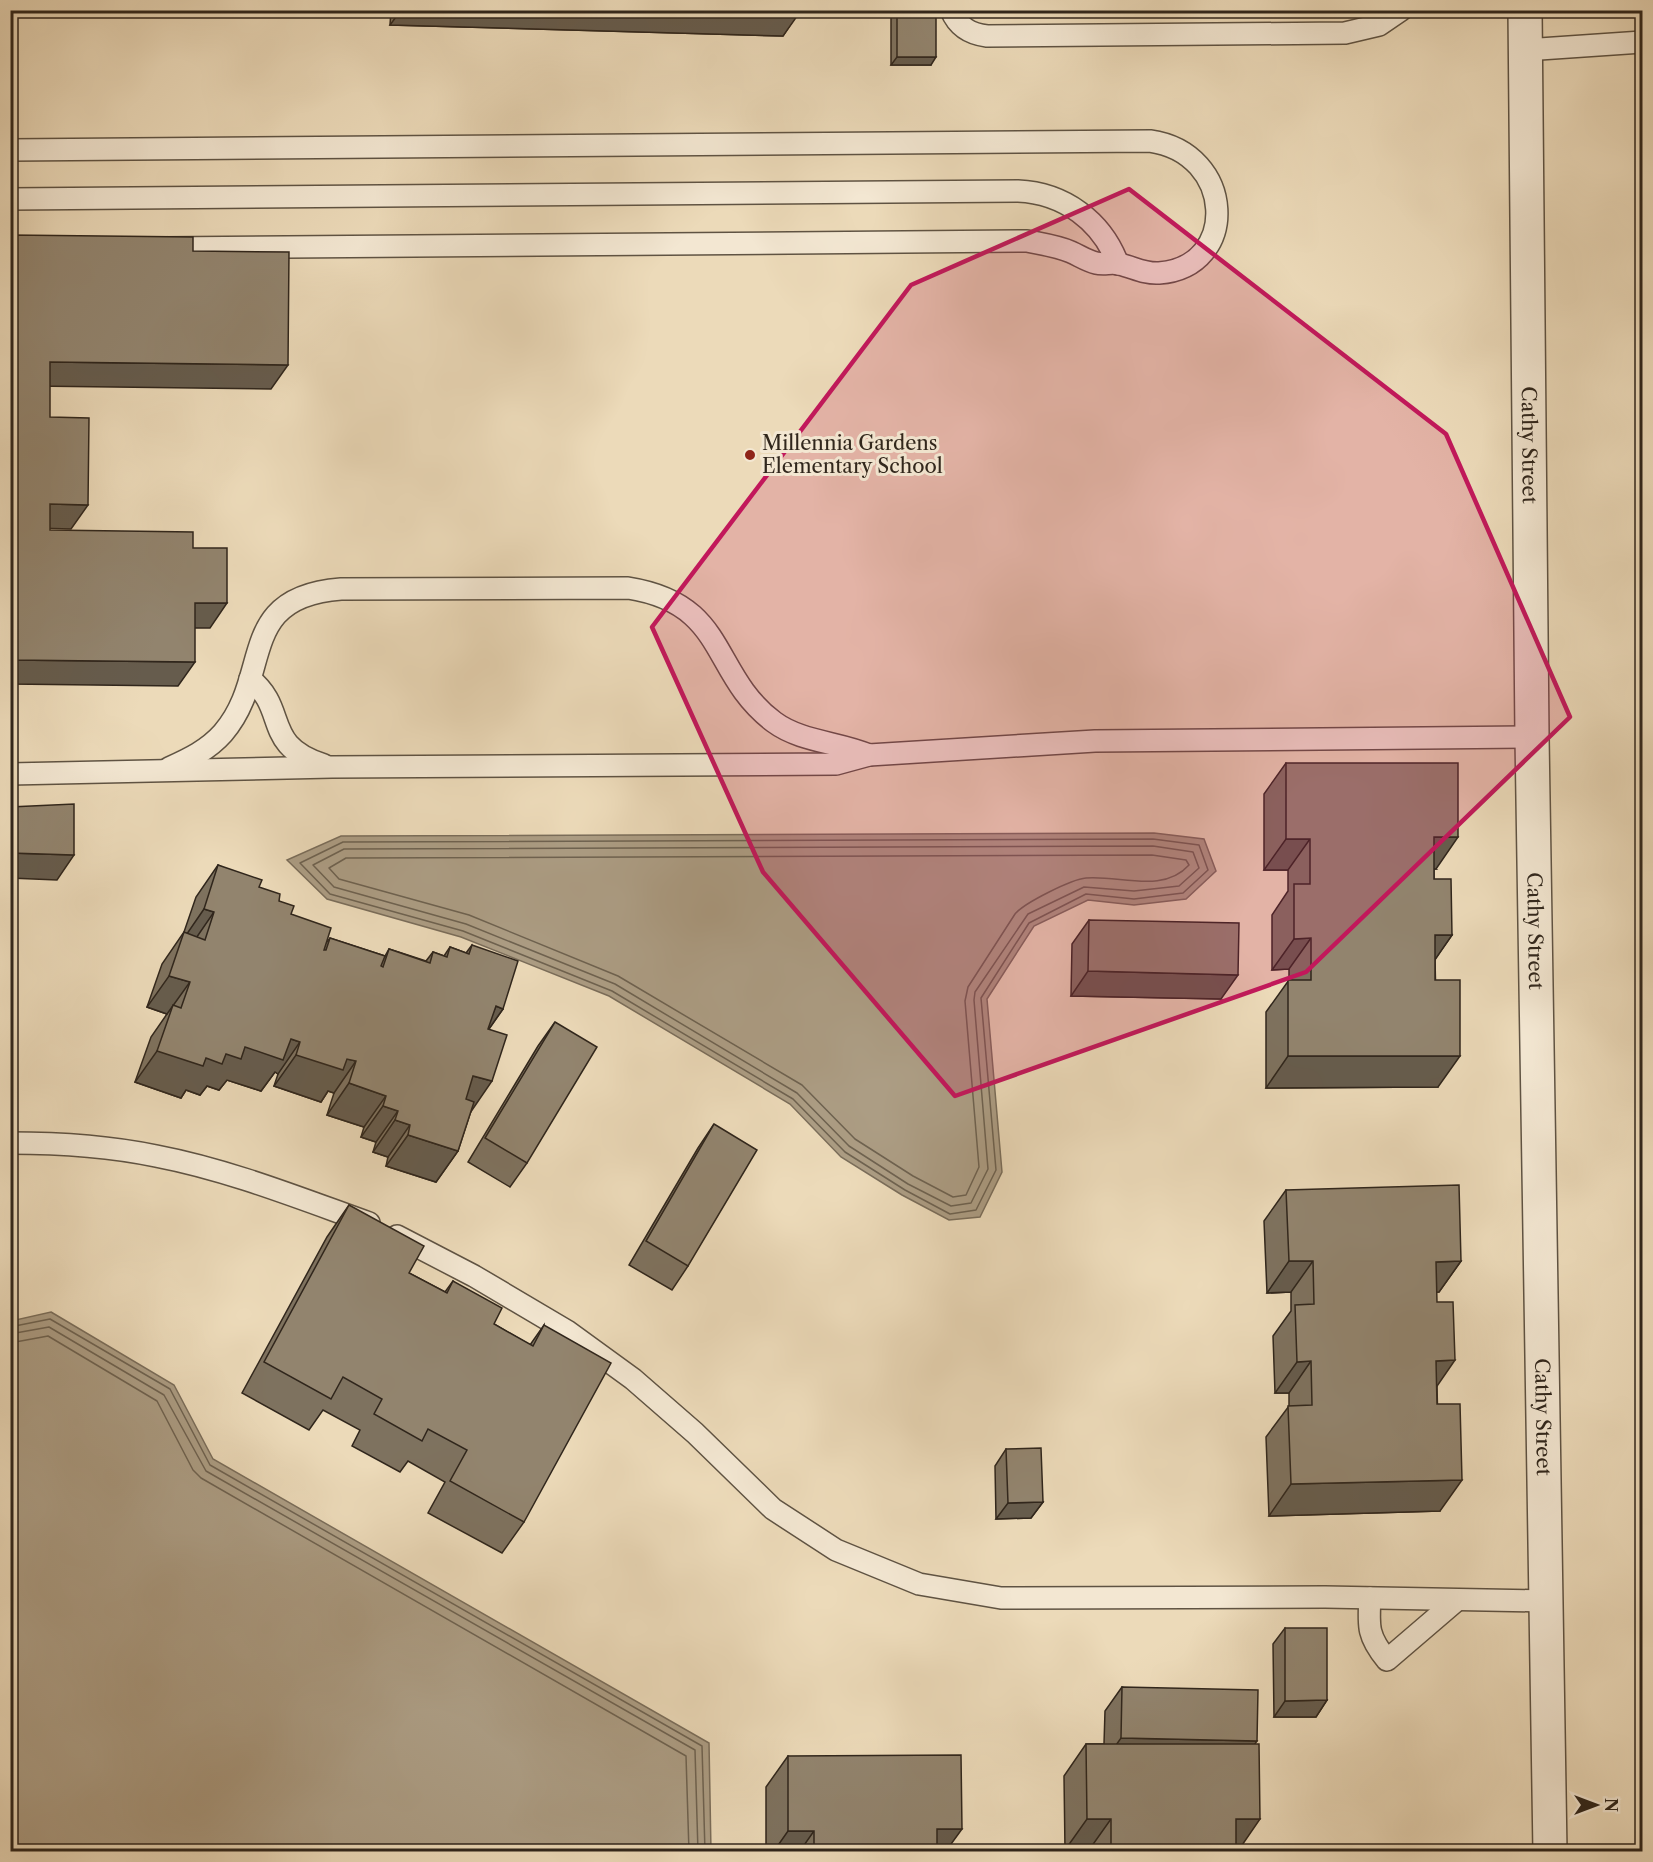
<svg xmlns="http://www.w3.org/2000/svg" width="1653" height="1862" font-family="'Libre Caslon Text',serif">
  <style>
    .water { fill: #ac9d84; stroke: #7a6d5a; stroke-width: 1.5 }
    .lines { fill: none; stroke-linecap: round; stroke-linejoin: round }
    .shore { stroke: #6e6250; stroke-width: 1.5 }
    .lane-casing { stroke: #5f5343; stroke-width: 24 }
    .street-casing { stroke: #5f5343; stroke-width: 36 }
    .lane { stroke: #f3e7d2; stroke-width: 21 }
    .street { stroke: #f3e7d2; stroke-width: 33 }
    .wall { fill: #7e725f; stroke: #30261c; stroke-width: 1.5 }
    .shaded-wall { fill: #665c4d; stroke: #30261c; stroke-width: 1.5 }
    .building { fill: #92846e; stroke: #30261c; stroke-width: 1.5 }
    .marked { fill: #c2185b; fill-opacity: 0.2; stroke: #c2185b; stroke-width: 4.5; stroke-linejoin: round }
    .poi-dot { fill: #8f2418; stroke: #f3e7d2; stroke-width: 2 }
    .labels { text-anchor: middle; stroke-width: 6; stroke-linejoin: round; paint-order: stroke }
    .poi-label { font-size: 20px; fill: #30261c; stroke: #f3e7d2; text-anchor: start }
    .street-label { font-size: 20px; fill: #30261c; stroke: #f3e7d2 }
  </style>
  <rect width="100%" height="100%" fill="#ecdab9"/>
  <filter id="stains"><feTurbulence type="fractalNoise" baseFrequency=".00333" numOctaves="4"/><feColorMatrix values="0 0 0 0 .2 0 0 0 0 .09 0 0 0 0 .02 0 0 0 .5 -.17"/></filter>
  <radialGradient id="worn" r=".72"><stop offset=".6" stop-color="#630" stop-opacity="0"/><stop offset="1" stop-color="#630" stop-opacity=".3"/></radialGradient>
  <g class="water">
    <polygon points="1154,833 1204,839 1216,871 1186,899 1134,905 1088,900 1034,926 987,999 1002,1172 980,1217 949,1220 902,1195 841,1157 790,1104 609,996 461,937 327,899 287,860 341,836"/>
    <polygon points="51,1312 174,1385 213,1459 709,1743 711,1851 11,1851 11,1321"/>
  </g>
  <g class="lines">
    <g class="shore">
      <polygon points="1153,839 1199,845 1208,870 1183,893 1134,899 1086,894 1029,923 981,998 996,1170 976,1210 950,1214 905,1190 845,1152 793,1099 612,991 463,931 330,894 300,863 343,842"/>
      <polygon points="1153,846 1193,852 1199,868 1179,886 1134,891 1084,887 1028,914 975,992 974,1000 988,1169 971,1203 951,1206 908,1184 849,1146 797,1093 615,984 466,924 334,887 313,865 344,849"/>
      <path d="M1152,855L1186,860L1189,865C1163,894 1120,875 1086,878C1072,879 1024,903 1015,914L968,987L965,1001L979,1167L966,1195L953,1197L913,1176L855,1139L802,1085L618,976L469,915L339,879L329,868L346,858Z"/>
      <polyline points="10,1327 50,1319 170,1389 210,1465 702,1746 705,1852"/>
      <polyline points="10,1334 49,1327 164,1395 206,1471 695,1750 698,1852"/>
      <polyline points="10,1343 48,1336 157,1401 193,1470 201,1478 686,1756 689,1852"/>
    </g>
    <defs>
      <g id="lane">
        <path d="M951,10C958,27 970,34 987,36L1345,33L1379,25L1401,10"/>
        <polyline points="1525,50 1642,42"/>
        <path d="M10,150L1150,141C1235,153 1240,267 1159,273C1144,274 1133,267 1119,264C1112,262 1104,265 1096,263C1087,261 1080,256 1071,252C1057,246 1042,244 1027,241L164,248"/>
        <path d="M10,199L1018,191C1064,193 1102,221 1118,264"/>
        <path d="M250,679C289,710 261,745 324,765"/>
        <path d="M169,768C189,759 208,750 223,733C273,675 235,597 341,589L628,588C729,604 709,673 774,722C801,742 839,742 869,755"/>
        <polyline points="10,774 332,767 836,764 869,755 1095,741 1532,737"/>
        <path d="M10,1143C59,1143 108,1146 156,1156C229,1170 299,1198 369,1223"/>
        <polyline points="397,1236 474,1276 567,1331 633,1379 695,1433 773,1509 836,1550 919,1584 1001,1598 1325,1597 1545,1601"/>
        <path d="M1370,1598C1368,1627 1368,1637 1387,1660L1457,1600"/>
      </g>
      <g id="street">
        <path id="s1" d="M1525,10L1532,737L1550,1852"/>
      </g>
    </defs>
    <use href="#lane" class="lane-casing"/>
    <use href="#street" class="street-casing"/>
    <use href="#lane" class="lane"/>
    <use href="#street" class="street"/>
  </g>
  <g class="wall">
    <polygon points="391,10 800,10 783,36 390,25"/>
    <polygon points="891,10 936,10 931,65 891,65"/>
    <polygon points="1286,763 1436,869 1434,869 1434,879 1452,935 1435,959 1438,1087 1266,1088 1266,1012 1289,980 1289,969 1272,970 1272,915 1288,891 1288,870 1264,870 1264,794"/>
    <polygon points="218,865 259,887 279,901 291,914 325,944 330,938 385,956 389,949 426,961 433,952 444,956 450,947 466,953 472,945 503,1009 489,1029 471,1111 458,1151 436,1182 386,1166 388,1157 373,1152 376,1142 361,1137 364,1127 327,1115 334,1093 328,1091 321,1102 274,1086 278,1074 275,1072 261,1091 227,1080 219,1090 207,1086 200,1095 186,1090 181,1098 135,1082 151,1037 167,1014 147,1007 162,964 184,932 196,897"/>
    <polygon points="1089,920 1221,999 1071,996 1072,944"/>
    <polygon points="555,1022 527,1163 510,1187 468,1162 538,1046"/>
    <polygon points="714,1124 688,1266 672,1290 629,1265 698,1148"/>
    <polygon points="1286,1190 1461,1261 1439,1292 1436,1292 1437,1386 1440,1511 1269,1516 1266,1437 1289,1406 1289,1393 1275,1393 1273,1336 1291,1311 1291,1292 1267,1293 1264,1221"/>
    <polygon points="349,1205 409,1273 445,1292 453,1281 494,1324 530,1345 544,1325 524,1522 502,1553 428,1513 445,1482 408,1461 400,1472 352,1446 360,1430 323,1410 309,1430 242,1393 327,1237"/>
    <polygon points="1006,1449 1043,1502 1031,1518 996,1519 995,1466"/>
    <polygon points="1285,1628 1327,1700 1316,1717 1274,1717 1273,1644"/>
    <polygon points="1122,1687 1255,1744 1238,1851 1089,1851 1089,1850 1065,1850 1064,1776 1086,1744 1104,1744 1105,1711"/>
    <polygon points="788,1756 946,1851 766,1851 766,1787"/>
  </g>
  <g class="shaded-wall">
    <polygon points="401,10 756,10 800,12 783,36 390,25"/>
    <polygon points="897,57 936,57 931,65 891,65"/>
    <polygon points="50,362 288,365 271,389 33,386"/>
    <polygon points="50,504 88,505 71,529 34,528"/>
    <polygon points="195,603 227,603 210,628 179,628"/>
    <polygon points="10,660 195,662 178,686 10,684"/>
    <polygon points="1434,837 1458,837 1436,869 1412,869"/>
    <polygon points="1286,839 1310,839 1288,870 1264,870"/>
    <polygon points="10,853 74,855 57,880 10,878"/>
    <polygon points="204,909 214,912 192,944 182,941"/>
    <polygon points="1435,935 1452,935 1430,967"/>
    <polygon points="1311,938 1289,969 1272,970 1294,939"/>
    <polygon points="1088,971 1238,975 1221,999 1071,996"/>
    <polygon points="169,976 190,982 167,1014 147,1007"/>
    <polygon points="496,1006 503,1009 481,1040"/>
    <polygon points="291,1039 300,1042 278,1074 275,1072 261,1091 227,1080 219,1090 207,1086 200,1095 186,1090 181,1098 135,1082 157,1051 206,1058 226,1054 245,1047"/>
    <polygon points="296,1055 347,1059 356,1061 334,1093 328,1091 321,1102 274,1086"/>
    <polygon points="1288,1056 1460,1056 1438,1087 1266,1088"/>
    <polygon points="473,1076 492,1081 470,1113 451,1107"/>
    <polygon points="349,1083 386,1096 364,1127 327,1115"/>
    <polygon points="383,1106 398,1111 376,1142 361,1137"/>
    <polygon points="395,1120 410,1125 388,1157 373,1152"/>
    <polygon points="408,1135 458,1151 436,1182 386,1166"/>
    <polygon points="1289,1261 1313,1261 1291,1292 1267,1293"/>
    <polygon points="1461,1261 1439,1292 1414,1293 1436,1262"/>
    <polygon points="1455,1360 1433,1392 1436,1361"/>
    <polygon points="1311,1361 1289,1393 1275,1393 1297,1362"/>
    <polygon points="1462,1480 1440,1511 1269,1516 1291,1484"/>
    <polygon points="1043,1502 1031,1518 996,1519 1008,1503"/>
    <polygon points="1327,1700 1316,1717 1274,1717 1285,1701"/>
    <polygon points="1121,1738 1257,1741 1240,1765 1104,1762"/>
    <polygon points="1087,1819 1111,1819 1089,1850 1065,1850"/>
    <polygon points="1236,1819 1260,1819 1238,1851 1214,1851"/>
    <polygon points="937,1829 962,1829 946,1851 921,1851"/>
    <polygon points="788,1831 814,1831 800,1851 774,1851"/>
  </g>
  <g class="building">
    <polygon points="756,10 800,10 800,12"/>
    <rect x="897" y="10" width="39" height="47"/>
    <polygon points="10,235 193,237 193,251 289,252 288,365 50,362 50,417 89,418 88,505 50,504 50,530 193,532 193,548 227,548 227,603 195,603 195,662 10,660"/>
    <polygon points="1286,763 1458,763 1458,837 1434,837 1434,879 1451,879 1452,935 1435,935 1435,980 1460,980 1460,1056 1288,1056 1288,980 1311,980 1311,938 1294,939 1294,884 1310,884 1310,839 1286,839"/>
    <polygon points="74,804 74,855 10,853 10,807"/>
    <polygon points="218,865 262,880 259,887 280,894 279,901 294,906 291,914 331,928 324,950 326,950 330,938 385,956 381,966 383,967 389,949 430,963 433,952 447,957 450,947 469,954 472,945 518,961 503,1009 496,1006 488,1029 507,1035 492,1081 473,1076 466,1099 474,1102 458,1151 408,1135 410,1125 395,1120 398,1111 383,1106 386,1096 349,1083 356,1061 347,1059 343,1070 296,1055 300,1042 291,1039 283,1060 245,1047 241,1059 226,1054 222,1064 206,1058 203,1066 157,1051 173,1005 181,1008 190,982 169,976 184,932 205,940 214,912 204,909"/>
    <polygon points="1089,920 1239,923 1238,975 1088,971"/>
    <polygon points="555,1022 597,1047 527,1163 485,1138"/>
    <polygon points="714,1124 757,1150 688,1266 646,1241"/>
    <polygon points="1459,1185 1461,1261 1436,1262 1437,1302 1453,1302 1455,1360 1436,1361 1437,1404 1460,1404 1462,1480 1291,1484 1288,1406 1312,1405 1311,1361 1297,1362 1295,1305 1314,1304 1313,1261 1289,1261 1286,1190"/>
    <polygon points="349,1205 424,1246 409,1273 447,1293 453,1281 502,1308 494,1324 533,1346 544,1325 611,1363 524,1522 450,1481 467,1450 428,1429 422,1441 374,1414 382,1399 343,1377 331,1399 264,1362"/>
    <polygon points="1041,1448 1043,1502 1008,1503 1006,1449"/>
    <polygon points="1285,1628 1327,1628 1327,1700 1285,1701"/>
    <polygon points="1122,1687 1258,1690 1257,1741 1121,1738"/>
    <polygon points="1086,1744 1259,1744 1260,1819 1236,1819 1236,1851 1111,1851 1111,1819 1087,1819"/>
    <polygon points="961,1755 962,1829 937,1829 937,1851 814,1851 814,1831 788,1831 788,1756"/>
  </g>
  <path class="marked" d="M1129,189L1446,434L1570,717L1306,972L955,1096L763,872L652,627L911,285Z"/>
  <circle class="poi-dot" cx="750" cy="455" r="6"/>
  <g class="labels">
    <g class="poi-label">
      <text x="762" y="450">Millennia Gardens<tspan x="762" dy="23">Elementary School</tspan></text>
    </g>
    <g class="street-label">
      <text dy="7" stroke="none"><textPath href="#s1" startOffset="435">Cathy Street</textPath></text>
      <text dy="7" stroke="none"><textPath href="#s1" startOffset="921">Cathy Street</textPath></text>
      <text dy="7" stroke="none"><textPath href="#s1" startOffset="1407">Cathy Street</textPath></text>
    </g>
  </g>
  <rect width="1653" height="1862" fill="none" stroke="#ecdab9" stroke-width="36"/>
  <rect x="12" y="12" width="1629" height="1838" fill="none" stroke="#30261c" stroke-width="3"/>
  <rect x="18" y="18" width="1617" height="1826" fill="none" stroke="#30261c" stroke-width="1.5"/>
  <g transform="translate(1596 1805) rotate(90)" stroke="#f3e7d2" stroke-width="4.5" paint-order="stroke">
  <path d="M0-4.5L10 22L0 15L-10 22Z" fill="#30261c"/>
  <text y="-9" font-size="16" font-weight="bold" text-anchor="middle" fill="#30261c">N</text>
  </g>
  <rect width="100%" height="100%" filter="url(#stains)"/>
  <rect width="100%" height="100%" fill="url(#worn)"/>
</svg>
